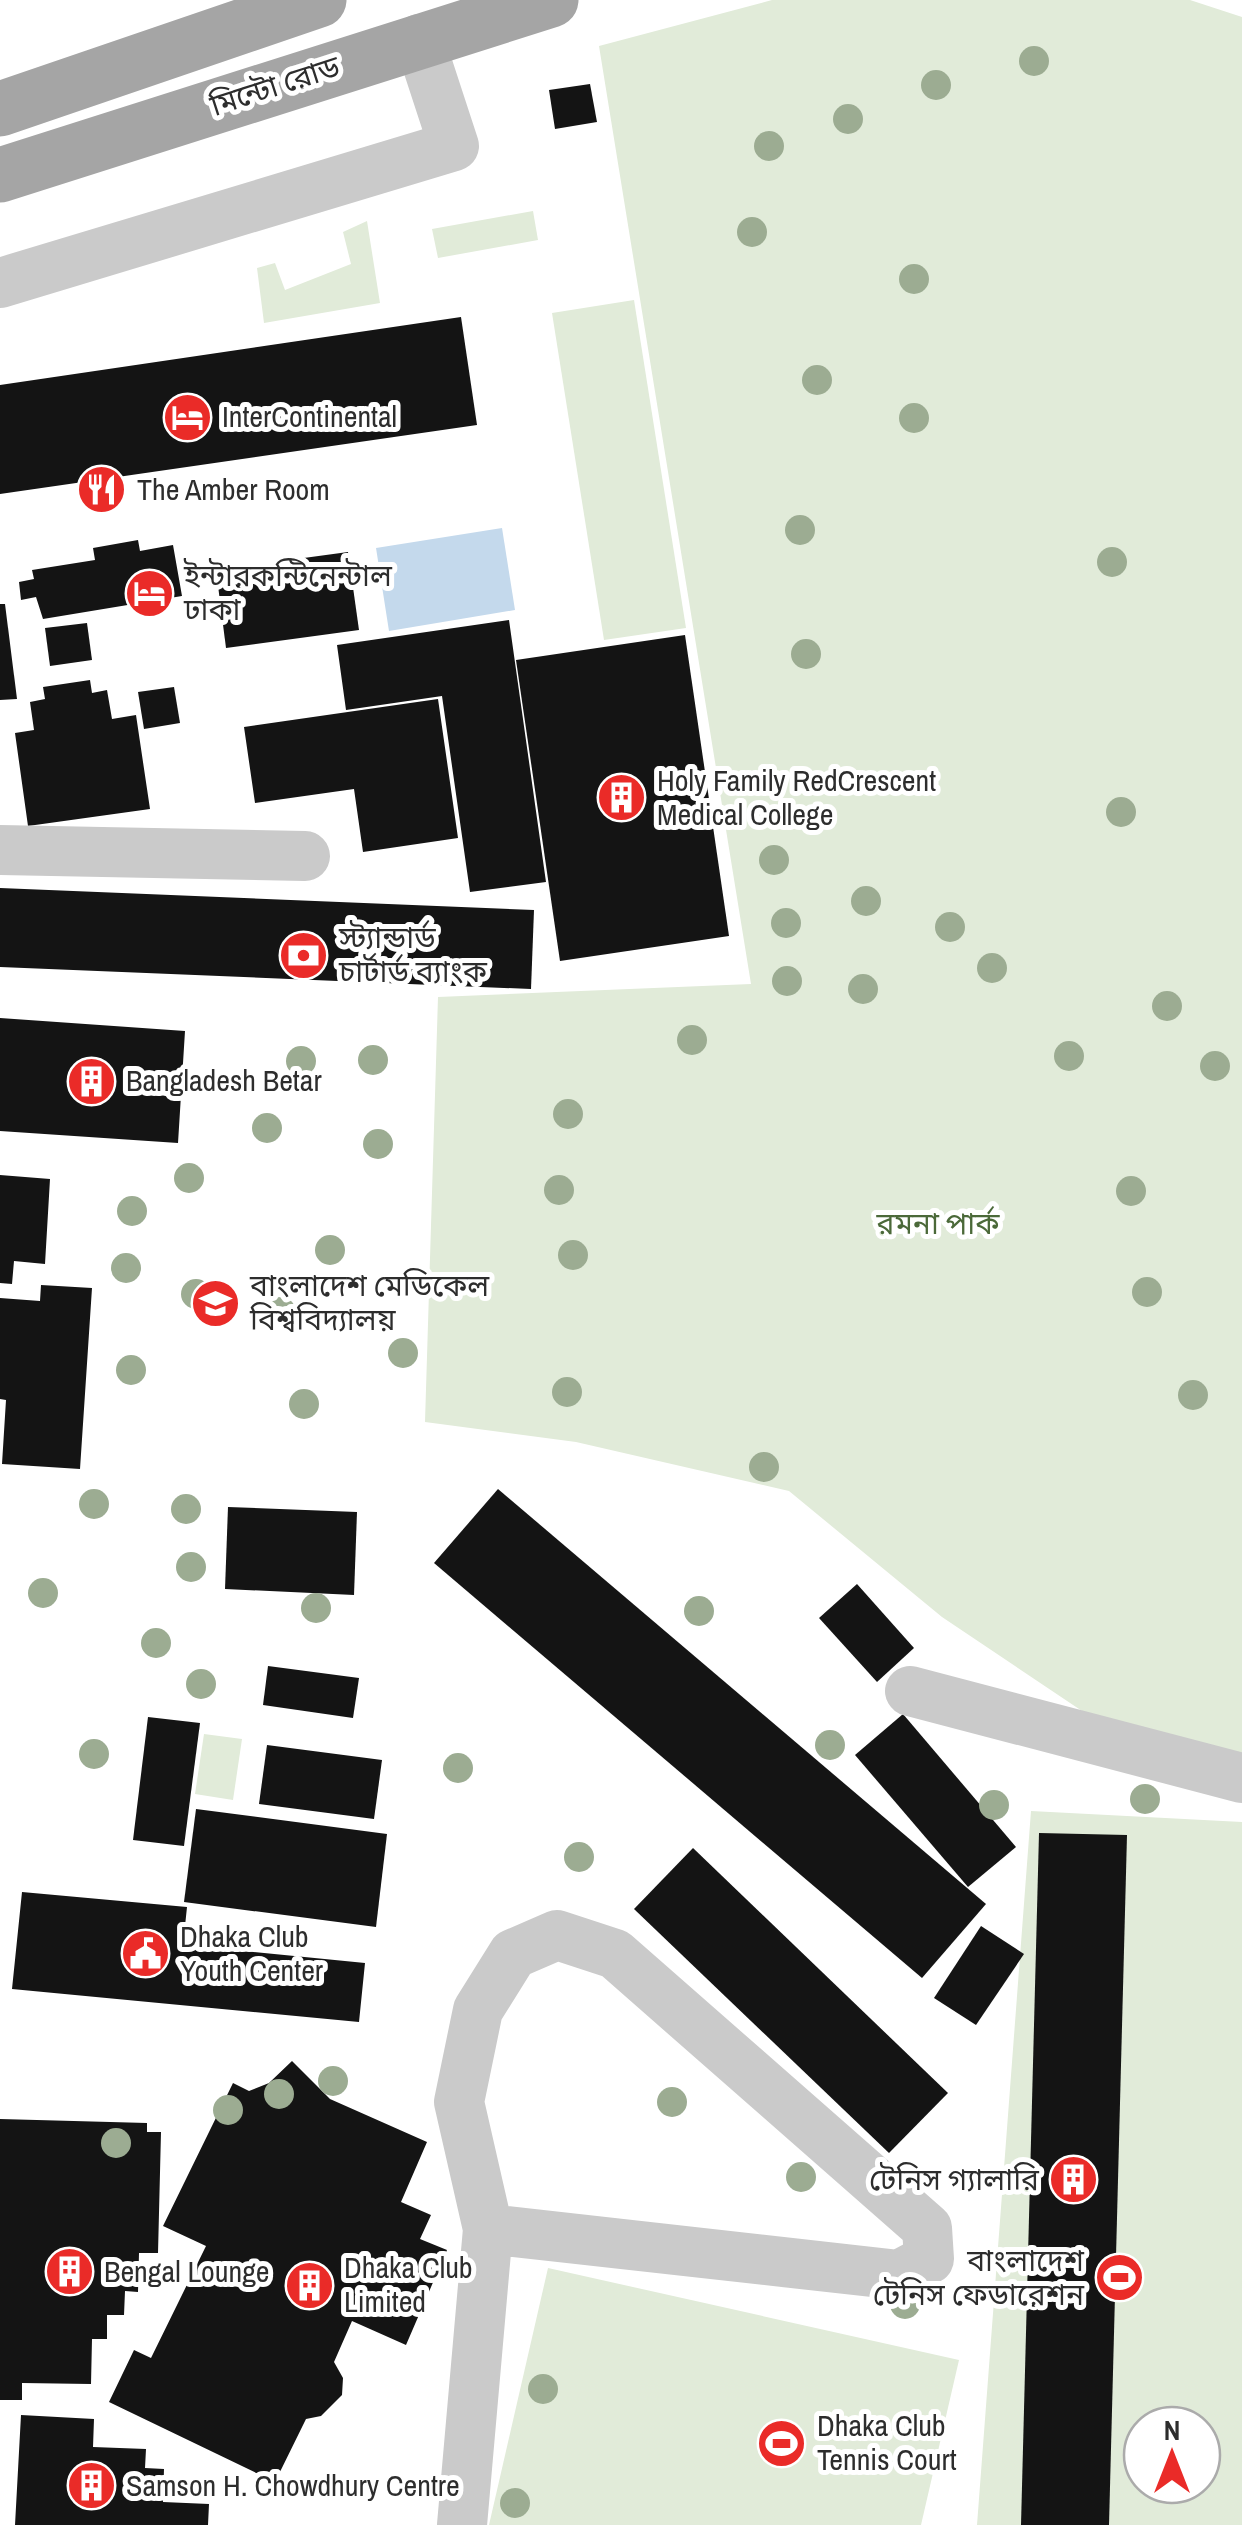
<svg xmlns="http://www.w3.org/2000/svg" width="1242" height="2525" font-family="'Archivo Narrow','Noto Sans Bengali',sans-serif">
  <style>
    .green { fill: #e1ebd9; fill-rule: evenodd }
    .water { fill: #c4d9ec }
    .building { fill: #141414 }
    .lines { fill: none; stroke-linecap: round; stroke-linejoin: round }
    .minor { stroke: #cacaca; stroke-width: 50 }
    .major { stroke: #a5a5a5; stroke-width: 55 }
    .tree { fill: #9cac92 }
    .labels { text-anchor: middle; stroke-width: 10; stroke-linejoin: round; paint-order: stroke }
    .street-label { font-size: 30px; fill: #2d2d2d; stroke: #fff }
    .poi-label { font-size: 30px; fill: #2d2d2d; stroke: #fff; text-anchor: start }
    .park-label { font-size: 30px; fill: #4b6939; stroke: #fff }
  </style>
  <rect width="100%" height="100%" fill="#fff"/>
  <g class="green">
    <polygon points="772,0 1190,0 1242,17 1242,1758 1085,1713 942,1617 789,1491 576,1442 425,1422 438,997 751,984 599,46"/>
    <polygon points="533,211 538,240 438,258 432,229"/>
    <polygon points="367,221 380,303 264,323 257,268 275,263 285,290 351,264 343,232"/>
    <polygon points="634,300 686,628 604,640 552,313"/>
    <polygon points="204,1734 242,1739 233,1800 195,1794"/>
    <path d="M1031,1811L1242,1822V2525H977ZM1142,2425H1202V2485H1142Z"/>
    <polygon points="548,2268 959,2360 921,2525 489,2525"/>
  </g>
  <polygon class="water" points="502,528 515,610 389,631 376,548"/>
  <g class="building">
    <polygon points="590,84 597,122 555,129 549,90"/>
    <polygon points="461,317 477,425 0,494 0,385"/>
    <polygon points="138,540 140,551 173,545 182,596 43,619 36,597 21,600 19,582 34,579 32,570 95,560 93,548"/>
    <polygon points="348,552 359,630 226,648 216,570"/>
    <polygon points="0,604 5,604 17,699 0,700"/>
    <polygon points="509,620 546,882 470,892 442,696 346,710 337,645"/>
    <polygon points="87,623 92,660 50,666 45,628"/>
    <polygon points="685,635 729,936 560,961 516,660"/>
    <polygon points="90,680 92,693 107,690 112,719 136,715 150,809 28,826 15,733 34,730 30,702 45,699 43,687"/>
    <polygon points="174,687 180,723 144,729 138,692"/>
    <polygon points="438,699 458,838 363,852 354,789 255,803 244,727"/>
    <polygon points="0,888 534,910 531,989 0,967"/>
    <polygon points="0,1018 185,1031 178,1143 0,1131"/>
    <polygon points="0,1175 50,1179 45,1264 14,1261 12,1284 0,1283"/>
    <polygon points="41,1285 92,1288 80,1469 2,1464 6,1400 0,1399 0,1298 40,1301"/>
    <polygon points="498,1489 986,1904 922,1978 434,1563"/>
    <polygon points="228,1507 357,1512 354,1595 225,1589"/>
    <polygon points="857,1584 914,1648 877,1682 819,1618"/>
    <polygon points="268,1666 359,1678 353,1718 263,1705"/>
    <polygon points="903,1714 1016,1847 968,1887 855,1755"/>
    <polygon points="148,1717 200,1723 184,1846 133,1840"/>
    <polygon points="267,1745 382,1760 374,1819 259,1804"/>
    <polygon points="196,1809 387,1834 376,1927 184,1902"/>
    <polygon points="1039,1833 1127,1835 1109,2525 1021,2525"/>
    <polygon points="693,1848 948,2093 889,2153 634,1909"/>
    <polygon points="22,1892 187,1907 183,1945 365,1963 359,2022 12,1989"/>
    <polygon points="981,1926 1024,1954 976,2025 934,1998"/>
    <polygon points="292,2061 330,2099 427,2142 401,2202 431,2215 420,2239 447,2250 406,2345 352,2321 334,2362 343,2378 342,2395 321,2416 306,2419 275,2482 109,2402 134,2350 151,2358 206,2246 163,2226 233,2083 249,2091 269,2083"/>
    <polygon points="0,2119 147,2123 147,2132 161,2132 158,2253 139,2253 138,2292 125,2291 124,2315 107,2315 107,2339 92,2339 91,2384 22,2383 22,2400 0,2400"/>
    <polygon points="21,2415 94,2419 93,2447 146,2449 145,2468 164,2469 163,2502 209,2504 208,2525 15,2525"/>
  </g>
  <g class="lines">
    <g class="minor">
      <polyline points="0,283 454,146 419,39"/>
      <polyline points="0,850 305,856"/>
      <polyline points="910,1691 1242,1778"/>
      <polyline points="462,2525 488,2229 459,2102 478,2010 513,1954 557,1935 615,1954 927,2228 929,2259 899,2275 488,2229"/>
    </g>
    <g class="major">
      <polyline points="0,109 319,0"/>
      <polyline points="0,175 551,0"/>
    </g>
  </g>
  <g class="tree">
    <circle cx="1034" cy="61" r="15"/>
    <circle cx="936" cy="85" r="15"/>
    <circle cx="848" cy="119" r="15"/>
    <circle cx="769" cy="146" r="15"/>
    <circle cx="752" cy="232" r="15"/>
    <circle cx="914" cy="279" r="15"/>
    <circle cx="817" cy="380" r="15"/>
    <circle cx="914" cy="418" r="15"/>
    <circle cx="800" cy="530" r="15"/>
    <circle cx="1112" cy="562" r="15"/>
    <circle cx="806" cy="654" r="15"/>
    <circle cx="1121" cy="812" r="15"/>
    <circle cx="774" cy="860" r="15"/>
    <circle cx="866" cy="901" r="15"/>
    <circle cx="786" cy="923" r="15"/>
    <circle cx="950" cy="927" r="15"/>
    <circle cx="992" cy="968" r="15"/>
    <circle cx="787" cy="981" r="15"/>
    <circle cx="863" cy="989" r="15"/>
    <circle cx="1167" cy="1006" r="15"/>
    <circle cx="692" cy="1040" r="15"/>
    <circle cx="1069" cy="1056" r="15"/>
    <circle cx="373" cy="1060" r="15"/>
    <circle cx="301" cy="1061" r="15"/>
    <circle cx="1215" cy="1066" r="15"/>
    <circle cx="568" cy="1114" r="15"/>
    <circle cx="267" cy="1128" r="15"/>
    <circle cx="378" cy="1144" r="15"/>
    <circle cx="189" cy="1178" r="15"/>
    <circle cx="559" cy="1190" r="15"/>
    <circle cx="1131" cy="1191" r="15"/>
    <circle cx="132" cy="1211" r="15"/>
    <circle cx="330" cy="1250" r="15"/>
    <circle cx="573" cy="1255" r="15"/>
    <circle cx="126" cy="1268" r="15"/>
    <circle cx="1147" cy="1292" r="15"/>
    <circle cx="196" cy="1294" r="15"/>
    <circle cx="281" cy="1312" r="15"/>
    <circle cx="403" cy="1353" r="15"/>
    <circle cx="131" cy="1370" r="15"/>
    <circle cx="567" cy="1392" r="15"/>
    <circle cx="1193" cy="1395" r="15"/>
    <circle cx="304" cy="1404" r="15"/>
    <circle cx="764" cy="1467" r="15"/>
    <circle cx="94" cy="1504" r="15"/>
    <circle cx="186" cy="1509" r="15"/>
    <circle cx="191" cy="1567" r="15"/>
    <circle cx="43" cy="1593" r="15"/>
    <circle cx="316" cy="1608" r="15"/>
    <circle cx="699" cy="1611" r="15"/>
    <circle cx="156" cy="1643" r="15"/>
    <circle cx="201" cy="1684" r="15"/>
    <circle cx="830" cy="1745" r="15"/>
    <circle cx="94" cy="1754" r="15"/>
    <circle cx="458" cy="1768" r="15"/>
    <circle cx="1145" cy="1799" r="15"/>
    <circle cx="994" cy="1805" r="15"/>
    <circle cx="579" cy="1857" r="15"/>
    <circle cx="333" cy="2081" r="15"/>
    <circle cx="279" cy="2094" r="15"/>
    <circle cx="672" cy="2102" r="15"/>
    <circle cx="228" cy="2110" r="15"/>
    <circle cx="116" cy="2143" r="15"/>
    <circle cx="801" cy="2177" r="15"/>
    <circle cx="905" cy="2304" r="15"/>
    <circle cx="543" cy="2389" r="15"/>
    <circle cx="515" cy="2503" r="15"/>
  </g>
  <defs>
    <symbol id="hotel-disc" viewBox="-11 -11 22 22"><circle r="9.5" fill="#ea2b28" stroke="#fff"/><path d="M-6-4.5h1.5V1H6V5H4.5V3h-9V5H-6ZM-4 0a1.8 1.8 0 1 1 3.6 0ZM.5 0V-2.5h3Q6-2.5 6 0Z" fill="#fff"/></symbol>
    <symbol id="restaurant-disc" viewBox="-11 -11 22 22"><circle r="9.5" fill="#ea2b28" stroke="#fff"/><path d="M-5-6h1v4h1v-4h1v4h1v-4h1v5L-1.5 .5V6h-2V.5L-5-1ZM5-6V6H3V1.5H1.5Q1.5-4 5-6Z" fill="#fff"/></symbol>
    <symbol id="building-disc" viewBox="-11 -11 22 22"><circle r="9.5" fill="#ea2b28" stroke="#fff"/><path d="M-4-6H4V6H1V3H-1V6H-4ZM-2.5-4.3h1.7v1.8h-1.7ZM.8-4.3h1.7v1.8H.8ZM-2.5-1h1.7V.8h-1.7ZM.8-1h1.7V.8H.8Z" fill="#fff"/></symbol>
    <symbol id="bank-disc" viewBox="-11 -11 22 22"><circle r="9.5" fill="#ea2b28" stroke="#fff"/><path d="M-6-4H6V4H-6ZM0-2.3a2.3 2.3 0 1 0 0 4.6a2.3 2.3 0 1 0 0-4.6Z" fill="#fff"/></symbol>
    <symbol id="university-disc" viewBox="-11 -11 22 22"><circle r="9.5" fill="#ea2b28" stroke="#fff"/><path d="M0-5L7-2L0 1L-7-2ZM-4 1L0 2.5L4 1V4Q0 6-4 4Z" fill="#fff"/></symbol>
    <symbol id="civic-disc" viewBox="-11 -11 22 22"><circle r="9.5" fill="#ea2b28" stroke="#fff"/><path d="M-.6-6.5H3V-4.5H.6V-3L4-1V1h2V6H-6V1h2V-1L-.6-3ZM-1.2 2.5V6h2.4V2.5Z" fill="#fff"/></symbol>
    <symbol id="stadium-disc" viewBox="-11 -11 22 22"><circle r="9.5" fill="#ea2b28" stroke="#fff"/><path d="M0-5a6.5 5 0 1 0 0 10a6.5 5 0 1 0 0-10ZM-3.5-1.8h7v3.6h-7Z" fill="#fff"/></symbol>
  </defs>
  <g fill-rule="evenodd">
    <use href="#hotel-disc" x="160" y="390" width="55" height="55"/>
    <use href="#restaurant-disc" x="74" y="462" width="55" height="55"/>
    <use href="#hotel-disc" x="122" y="566" width="55" height="55"/>
    <use href="#building-disc" x="594" y="770" width="55" height="55"/>
    <use href="#bank-disc" x="276" y="928" width="55" height="55"/>
    <use href="#building-disc" x="64" y="1054" width="55" height="55"/>
    <use href="#university-disc" x="188" y="1276" width="55" height="55"/>
    <use href="#civic-disc" x="118" y="1926" width="55" height="55"/>
    <use href="#building-disc" x="1046" y="2152" width="55" height="55"/>
    <use href="#building-disc" x="42" y="2244" width="55" height="55"/>
    <use href="#stadium-disc" x="1092" y="2250" width="55" height="55"/>
    <use href="#building-disc" x="282" y="2258" width="55" height="55"/>
    <use href="#stadium-disc" x="754" y="2416" width="55" height="55"/>
    <use href="#building-disc" x="64" y="2458" width="55" height="55"/>
  </g>
  <g class="labels">
    <g class="street-label">
      <text transform="translate(275 86) rotate(-18)" y="10">মিন্টো রোড</text>
    </g>
    <g class="poi-label">
      <text x="222" y="427">InterContinental</text>
      <text x="137" y="500">The Amber Room</text>
      <text x="184" y="586">ইন্টারকন্টিনেন্টাল<tspan x="184" dy="34">ঢাকা</tspan></text>
      <text x="657" y="791">Holy Family RedCrescent<tspan x="657" dy="34">Medical College</tspan></text>
      <text x="339" y="948">স্ট্যান্ডার্ড<tspan x="339" dy="34">চার্টার্ড ব্যাংক</tspan></text>
      <text x="126" y="1091">Bangladesh Betar</text>
      <text x="250" y="1296">বাংলাদেশ মেডিকেল<tspan x="250" dy="34">বিশ্ববিদ্যালয়</tspan></text>
      <text x="180" y="1947">Dhaka Club<tspan x="180" dy="34">Youth Center</tspan></text>
      <text x="1039" y="2190" text-anchor="end">টেনিস গ্যালারি</text>
      <text x="1084" y="2271" text-anchor="end">বাংলাদেশ<tspan x="1084" dy="34">টেনিস ফেডারেশন</tspan></text>
      <text x="344" y="2278">Dhaka Club<tspan x="344" dy="34">Limited</tspan></text>
      <text x="104" y="2282">Bengal Lounge</text>
      <text x="817" y="2436">Dhaka Club<tspan x="817" dy="34">Tennis Court</tspan></text>
      <text x="126" y="2496">Samson H. Chowdhury Centre</text>
    </g>
    <g class="park-label">
      <text x="938" y="1234">রমনা পার্ক</text>
    </g>
  </g>
  <g transform="translate(1172 2455)"><circle r="48" fill="#ffffff" stroke="#ababab" stroke-width="2.5"/>
  <path d="M0-8L18 38L0 25L-18 38Z" fill="#ea2b28"/>
  <text y="-15" font-size="28" font-weight="bold" text-anchor="middle" fill="#2d2d2d">N</text>
  </g>
</svg>
